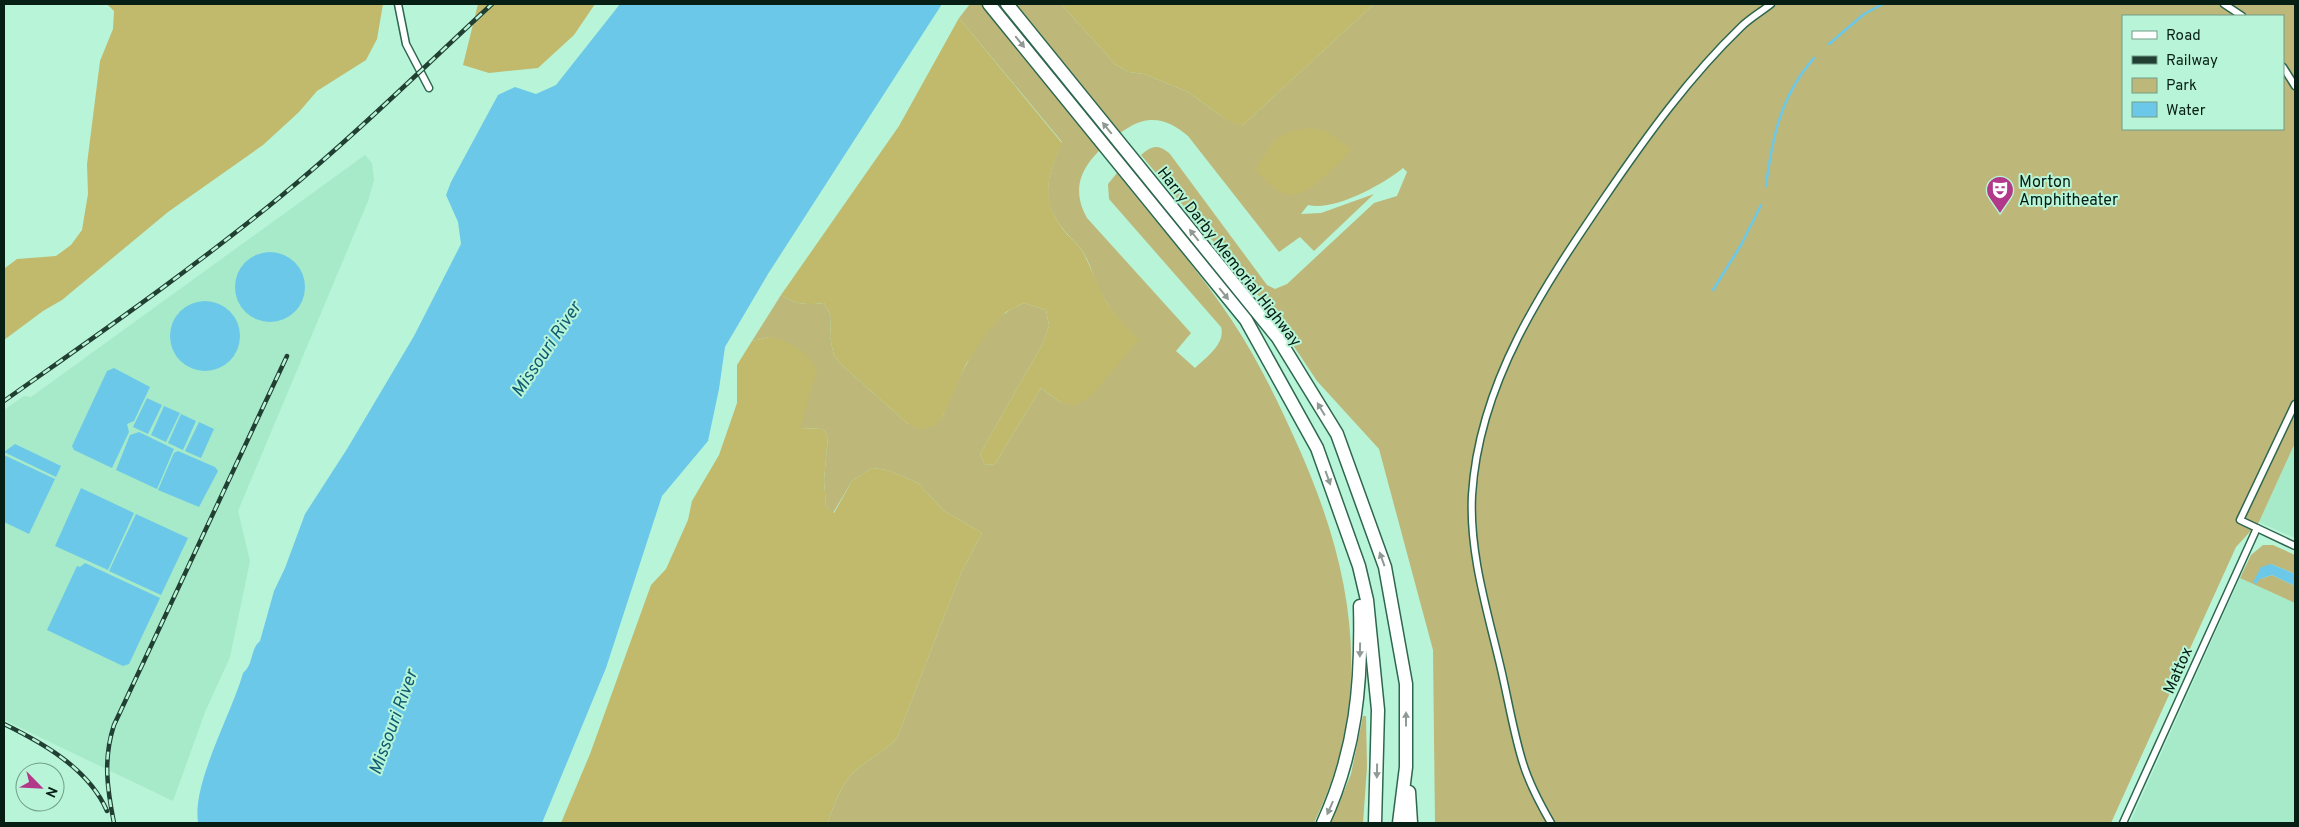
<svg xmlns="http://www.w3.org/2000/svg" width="2299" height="827" font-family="Overpass,sans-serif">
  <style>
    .built { fill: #a6eac9 }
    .green { fill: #bdb779; fill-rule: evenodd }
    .forest { fill: #c1b96c }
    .water { fill: #6cc8e9 }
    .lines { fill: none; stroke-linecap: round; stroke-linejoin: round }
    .stream { stroke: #6cc8e9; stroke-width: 2.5 }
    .street-casing { stroke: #2e674f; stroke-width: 9 }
    .highway-casing { stroke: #2e674f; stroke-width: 15 }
    .street { stroke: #fff; stroke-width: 6 }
    .highway { stroke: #fff; stroke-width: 12 }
    .rail-casing { stroke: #213f32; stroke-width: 4.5 }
    .rail { stroke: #b8f4d7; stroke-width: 2.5; stroke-dasharray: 8; stroke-linecap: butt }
    .oneway { fill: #8f9a95 }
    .labels { text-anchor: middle; stroke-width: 4; stroke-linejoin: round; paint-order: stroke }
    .poi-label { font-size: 16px; fill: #061e14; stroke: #b8f4d7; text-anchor: start }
    .street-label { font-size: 16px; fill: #061e14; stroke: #b8f4d7 }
    .water-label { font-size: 18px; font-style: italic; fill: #0f5c72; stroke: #b8f4d7 }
  </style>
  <rect width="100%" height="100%" fill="#b8f4d7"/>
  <g class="built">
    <polygon points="365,155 372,163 374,180 368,201 238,511 250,561 230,657 205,712 173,801 4,720 4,410 24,396 31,397"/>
    <polygon points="2295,443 2295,538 2259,522"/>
    <polygon points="2240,578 2295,603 2295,823 2130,823"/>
  </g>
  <g class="green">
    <path d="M970,4H1061L1116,65L1129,72L1144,74L1188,92L1221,116L1243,125L1374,4H2295V443L2259,522L2236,547L2111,823H1435L1433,650L1379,449L1317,381L1267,306L1141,155C1152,145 1159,144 1170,154L1267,285L1275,289L1287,284L1374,203L1397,196L1407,172L1403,168C1384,184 1333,212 1308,205L1301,214L1321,213L1374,194L1314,251L1300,237L1279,252L1188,136C1178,127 1164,119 1150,120C1135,121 1123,131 1112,139C1086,161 1068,184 1087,218L1191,333L1176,351L1195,368C1205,358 1226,344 1221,327L1109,199L1108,184L1117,173C1155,221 1197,268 1231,319C1255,355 1275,395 1293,435C1352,563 1378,691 1314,823H828C833,805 843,781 857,769C871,758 885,751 897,738L961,573L982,533L943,510L918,483L887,470L872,468L852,481L833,513L826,506L824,480L828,437L823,429L800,428L769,337L752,341L781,295C796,305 807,305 824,303L831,316L830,337L834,356L845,368L908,424L943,416C956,384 978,332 1007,312C1012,308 1019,306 1024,303L1046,310L1049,326L1043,343L980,454L985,465L995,464L1041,388L1061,403L1138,340C1126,327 1113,314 1104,298C1095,284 1092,266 1083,252C1078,244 1069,237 1063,229C1039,199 1048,174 1062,142L959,18ZM2123,16H2283V129H2123Z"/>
    <polygon points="2263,545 2273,545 2295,555 2295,574 2271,564 2260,579 2272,575 2295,586 2295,603 2240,578 2251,555"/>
    <polygon points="1363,716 1366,716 1367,767 1363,823 1331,823 1351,774"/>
  </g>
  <g class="forest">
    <polygon points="107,4 383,4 377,39 366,60 317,91 299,112 263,145 168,212 62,300 43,311 4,340 5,268 17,259 56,256 71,245 82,230 88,194 87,164 100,61 113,29 114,11"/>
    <polygon points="478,4 595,4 574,35 538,68 489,73 463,65"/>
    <polygon points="1061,4 1374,4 1243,125 1233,123 1221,116 1188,92 1144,74 1129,72 1116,65"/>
    <path d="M959,18L1062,143C1048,173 1040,198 1062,228C1068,237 1079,244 1084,254C1091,268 1096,282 1103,296C1112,313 1126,326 1139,340L1091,396L1076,405L1061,403L1041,388L995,464L985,465L980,454L1043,343L1049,326L1046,310L1024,303L1006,312L987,333L966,364L943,416L934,426L920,429L908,424L845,368L834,356L830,337L831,316L824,303C807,305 796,305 781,295L899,126Z"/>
    <path d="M1311,128L1327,131L1352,150C1338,163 1304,204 1283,193C1273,188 1264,178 1255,171C1272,142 1275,132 1311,128Z"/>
    <path d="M769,337C790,341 806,350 817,370L800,428L823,429L828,437L824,480L826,506L834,513L852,481L872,468L887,470L918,483L943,510L982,533L961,573L897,738C885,751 871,758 857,769C843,781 833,805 828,823H561L590,754L651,585L666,569L688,520L692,501L719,455L737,403V365L752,341Z"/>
  </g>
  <g class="water">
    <path d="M620,4H942L768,274L725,347L719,389L708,441L662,496L606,668L542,823L198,822C192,783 232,713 243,673C254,664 250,649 260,641L274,591L285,568L305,514L347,449L414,336L461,244L458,222L446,195L451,182L498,95L515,87L536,94L556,85Z"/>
    <circle cx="270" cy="287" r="35"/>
    <circle cx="205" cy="336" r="35"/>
    <polygon points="114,368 150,387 134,421 127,424 116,419 127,424 129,432 112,468 74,450 72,446 107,371"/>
    <polygon points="147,398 162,405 148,434 133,427"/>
    <polygon points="164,406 180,413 166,442 151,435"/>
    <polygon points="181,414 196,421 183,450 168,443"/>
    <polygon points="199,422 214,429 201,458 185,451"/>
    <polygon points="139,432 174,449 157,489 116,470 130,435"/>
    <polygon points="15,444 61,466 56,477 4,452"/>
    <polygon points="178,451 215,467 218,471 199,507 158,490 174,453"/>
    <polygon points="4,455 55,479 29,534 4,522"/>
    <polygon points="81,488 134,513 108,570 55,546"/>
    <polygon points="136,514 188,538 161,595 109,571"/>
    <polygon points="85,563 160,598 129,664 123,666 47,630 77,566 80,567"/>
    <polygon points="2271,564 2295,574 2295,586 2272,575 2260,579 2256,584 2253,582 2261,567"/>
  </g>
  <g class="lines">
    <g class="stream">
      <polyline points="1829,44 1864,14 1883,4"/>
      <path d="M1766,186C1772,138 1781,95 1814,58"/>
      <polyline points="1713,290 1741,245 1761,205"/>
    </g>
    <defs>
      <g id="street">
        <polyline points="398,4 406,44 429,88"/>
        <polyline points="2224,4 2242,16"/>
        <polyline points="2283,67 2295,86"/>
        <polyline points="2295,404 2240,520 2295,546"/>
        <path d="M1551,823C1540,804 1528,781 1522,760C1513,730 1508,699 1501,669C1488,613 1469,554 1472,495C1479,382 1543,288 1605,197C1646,137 1689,77 1741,27C1750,18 1761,12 1771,4"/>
        <polyline points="2123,823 2257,528"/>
      </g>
      <g id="highway">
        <polyline points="989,4 1246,320 1317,448 1359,566 1367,600 1378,710 1375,823"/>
        <polyline points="1007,4 1278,338 1337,434 1385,567 1406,684 1406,767 1399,823"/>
        <polyline points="1409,792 1411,823"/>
        <path d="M1323,823C1356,751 1362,684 1360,606"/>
      </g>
    </defs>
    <use href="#street" class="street-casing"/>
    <use href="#highway" class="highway-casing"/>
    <use href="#street" class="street"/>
    <use href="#highway" class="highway"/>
    <defs>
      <g id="rail">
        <path d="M4,401C97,335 191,270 280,197C354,136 422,69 492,4"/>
        <path d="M4,724C43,743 89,769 107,811"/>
        <path d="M114,823C107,788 103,759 114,725L287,356"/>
      </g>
    </defs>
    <use href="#rail" class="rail-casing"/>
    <use href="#rail" class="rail"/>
  </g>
  <defs><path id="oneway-solid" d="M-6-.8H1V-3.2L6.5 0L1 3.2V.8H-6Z" transform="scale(1.25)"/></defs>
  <g class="oneway">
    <use href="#oneway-solid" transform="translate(1020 42) rotate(51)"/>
    <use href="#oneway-solid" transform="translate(1107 128) rotate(-129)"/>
    <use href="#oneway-solid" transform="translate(1194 235) rotate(-129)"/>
    <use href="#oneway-solid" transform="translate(1224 294) rotate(51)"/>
    <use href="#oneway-solid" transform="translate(1321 409) rotate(-121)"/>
    <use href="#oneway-solid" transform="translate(1328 478) rotate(70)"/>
    <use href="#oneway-solid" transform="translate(1382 559) rotate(-110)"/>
    <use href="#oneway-solid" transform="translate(1360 650) rotate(91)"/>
    <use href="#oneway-solid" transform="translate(1406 719) rotate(-90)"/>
    <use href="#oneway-solid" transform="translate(1377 771) rotate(91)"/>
    <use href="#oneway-solid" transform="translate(1330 808) rotate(114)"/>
  </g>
  <defs>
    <symbol id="theatre-pin" viewBox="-11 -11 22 30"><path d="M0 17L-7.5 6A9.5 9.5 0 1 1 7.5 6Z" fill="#b2388a" stroke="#b8f4d7"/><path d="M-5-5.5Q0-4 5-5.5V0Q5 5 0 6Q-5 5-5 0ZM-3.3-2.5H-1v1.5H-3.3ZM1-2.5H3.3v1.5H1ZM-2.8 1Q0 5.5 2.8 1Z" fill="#fff"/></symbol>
  </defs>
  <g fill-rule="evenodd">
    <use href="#theatre-pin" x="1984" y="174" width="32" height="43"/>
  </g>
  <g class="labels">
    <g class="poi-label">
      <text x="2019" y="187">Morton<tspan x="2019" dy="18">Amphitheater</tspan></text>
    </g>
    <g class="street-label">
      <text transform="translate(1230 256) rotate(52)" y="6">Harry Darby Memorial Highway</text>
      <text transform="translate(2177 670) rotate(-66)" y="6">Mattox</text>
    </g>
    <g class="water-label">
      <text transform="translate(546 349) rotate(-56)" y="6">Missouri River</text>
      <text transform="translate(393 722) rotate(-70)" y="6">Missouri River</text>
    </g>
  </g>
  <rect width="2299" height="827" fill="none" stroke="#061e14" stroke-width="10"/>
  <rect x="2122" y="15" width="162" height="115" fill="#b8f4d7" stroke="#719e89"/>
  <rect x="2132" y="31" width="25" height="8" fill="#ffffff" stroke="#719e89"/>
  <text x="2166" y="40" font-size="15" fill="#061e14">Road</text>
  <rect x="2132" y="56" width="25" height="8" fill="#213f32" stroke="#719e89"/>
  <text x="2166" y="65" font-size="15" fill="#061e14">Railway</text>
  <rect x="2132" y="78" width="25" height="15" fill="#bdb779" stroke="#719e89"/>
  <text x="2166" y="90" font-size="15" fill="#061e14">Park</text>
  <rect x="2132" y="102" width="25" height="15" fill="#6cc8e9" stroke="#719e89"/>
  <text x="2166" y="115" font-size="15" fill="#061e14">Water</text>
  <g transform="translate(40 787) rotate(114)"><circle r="24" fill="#b8f4d7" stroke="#719e89"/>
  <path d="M0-4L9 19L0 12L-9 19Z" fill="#b2388a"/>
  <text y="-8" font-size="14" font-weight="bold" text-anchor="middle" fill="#061e14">N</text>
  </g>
</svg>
